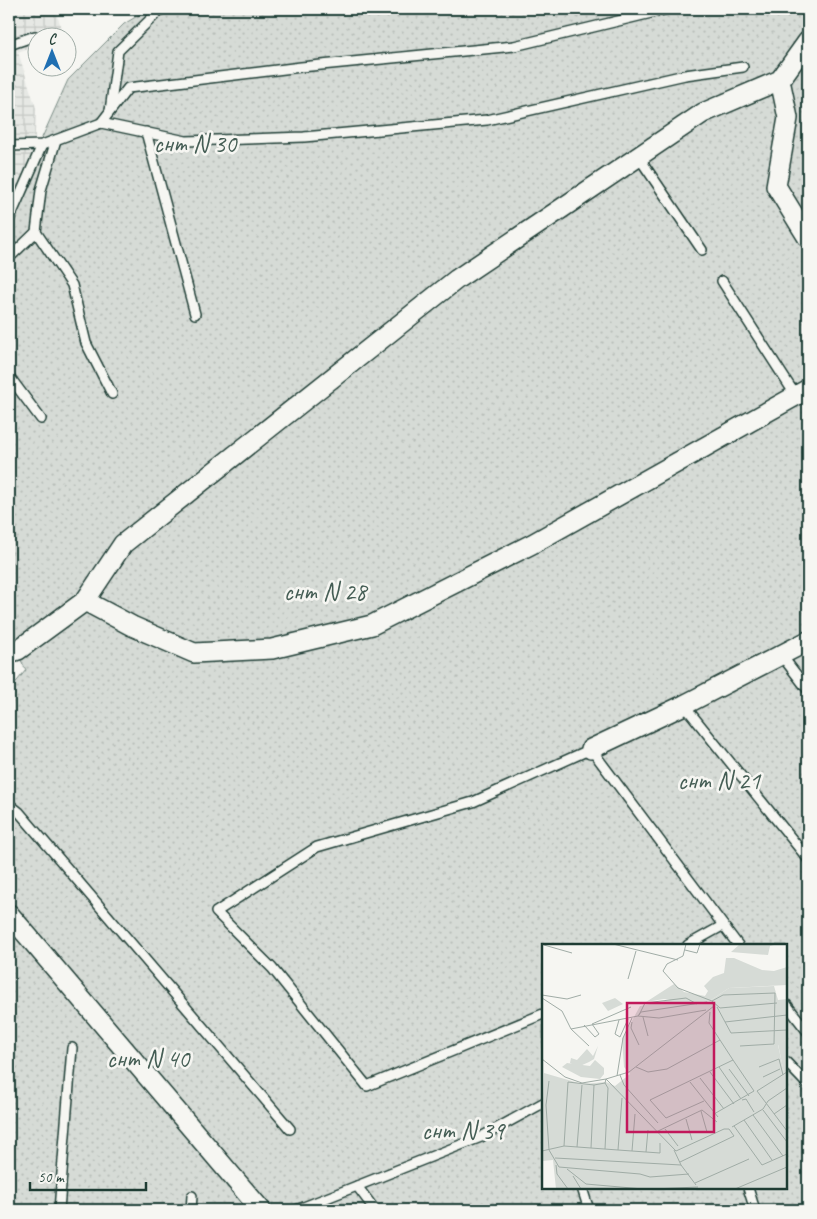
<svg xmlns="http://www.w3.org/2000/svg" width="817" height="1219" font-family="Caveat,sans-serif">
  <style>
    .industrial { fill: url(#industrial-grid) }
    .garden { fill: url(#garden-dots); stroke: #7a8c85; fill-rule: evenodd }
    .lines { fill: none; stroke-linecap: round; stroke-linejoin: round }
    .lane-casing { stroke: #1f3d34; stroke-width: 12 }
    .street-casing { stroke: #1f3d34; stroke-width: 22 }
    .lane { stroke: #f6f6f2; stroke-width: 9 }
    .street { stroke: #f6f6f2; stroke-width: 19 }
    .labels { text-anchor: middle; stroke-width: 5; stroke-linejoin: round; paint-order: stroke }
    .park-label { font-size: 25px; fill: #445d54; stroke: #f6f6f2 }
    .inset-road { fill: none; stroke: #a0aca6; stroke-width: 1 }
    .view { fill: #c2185b; fill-opacity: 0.15; stroke: #c2185b; stroke-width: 2.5 }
    .inset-edge { fill: none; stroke: #1f3d34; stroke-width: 2.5 }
  </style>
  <defs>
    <pattern id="industrial-grid" width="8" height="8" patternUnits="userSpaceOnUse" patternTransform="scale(1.25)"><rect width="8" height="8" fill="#e6e8e4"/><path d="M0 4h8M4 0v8" fill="none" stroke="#c5c8c4"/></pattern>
    <pattern id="garden-dots" width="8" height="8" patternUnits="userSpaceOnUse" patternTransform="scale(1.25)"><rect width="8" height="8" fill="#d6dbd6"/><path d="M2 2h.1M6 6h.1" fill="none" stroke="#b7bdb8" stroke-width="1.8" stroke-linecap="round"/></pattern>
  </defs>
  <rect width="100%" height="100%" fill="#f6f6f2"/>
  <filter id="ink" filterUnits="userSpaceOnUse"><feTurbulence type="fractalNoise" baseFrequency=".02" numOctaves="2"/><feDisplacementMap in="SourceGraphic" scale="10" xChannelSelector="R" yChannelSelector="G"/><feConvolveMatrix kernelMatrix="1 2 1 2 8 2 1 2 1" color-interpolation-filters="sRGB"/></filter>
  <g filter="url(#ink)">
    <polygon class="industrial" points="19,9 54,9 64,33 53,37 38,38 37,44 18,52 36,108 34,155 9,211 9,12"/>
    <path class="garden" d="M149,9H808V1210H9V691L26,670L9,637V211L68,80L124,24ZM543,945H786V1188H543Z"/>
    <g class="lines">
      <defs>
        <g id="lane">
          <polyline points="9,45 35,36"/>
          <polyline points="110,111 118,51 161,9"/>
          <polyline points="101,123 128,88 301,67 514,46 668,9"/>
          <polyline points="146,132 195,314"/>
          <polyline points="56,140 41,190 36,232 72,285 86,343 112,394"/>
          <polyline points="9,146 42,145 101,123 186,141 304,137 487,120 685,75 743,67"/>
          <polyline points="638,156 702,250"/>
          <polyline points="9,220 42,145"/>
          <polyline points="9,258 36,232"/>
          <polyline points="722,281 796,396"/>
          <polyline points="9,376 41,419"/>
          <polyline points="782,656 808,690"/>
          <polyline points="684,705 808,859"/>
          <polyline points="9,804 19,812 290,1129"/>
          <polyline points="688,945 722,926"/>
          <polyline points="786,1004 808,1032"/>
          <polyline points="543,1014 367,1086 272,968 216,912 317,847 473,802 591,749 738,945"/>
          <polyline points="786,1062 808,1085"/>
          <polyline points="357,1186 375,1210"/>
          <polyline points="582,1188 589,1210"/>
          <polyline points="748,1188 755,1210"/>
          <polyline points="59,1210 72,1048"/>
          <polyline points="191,1210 192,1196"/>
          <polyline points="296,1210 481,1137 543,1103"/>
        </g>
        <g id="street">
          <polyline points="780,80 788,118 776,186 808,238"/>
          <polyline points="85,601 132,626 194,653 272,649 372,625 532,544 808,389"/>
          <polyline points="9,653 18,650 85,601 123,544 457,279 703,113 780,80 808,41"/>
          <polyline points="591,749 684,705 808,641"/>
          <polyline points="9,914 261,1210"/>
        </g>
      </defs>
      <use href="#lane" class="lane-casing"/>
      <use href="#street" class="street-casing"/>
      <use href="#lane" class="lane"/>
      <use href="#street" class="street"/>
    </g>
  </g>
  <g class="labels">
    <g class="park-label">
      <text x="195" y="152">снт N 30</text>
      <text x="325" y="600">снт N 28</text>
      <text x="719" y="789">снт N 21</text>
      <text x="148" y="1067">снт N 40</text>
      <text x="463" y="1139">снт N 39</text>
    </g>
  </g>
  <g transform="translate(542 944)">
    <rect width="245" height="245" fill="#f6f6f2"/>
    <path d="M198,0H236L228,2L226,11L189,8ZM184,14H192L220,26L232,27L245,23V41L187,44L166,58L155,60L122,55L104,58L132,40L142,48L163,52L166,47L162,42L171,33L182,29ZM73,54L81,60L66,67L60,59ZM245,95V126L242,129L236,100ZM56,102L52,115L47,118L38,122L28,119L29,114L35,116L45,105L51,112ZM53,116L62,124V130L58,135L39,133L20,123L25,119L48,122Z" fill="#d6dbd6"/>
    <path d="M232,42L236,56L245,55V95L236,101L242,128L245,126V245H14L11,216L0,217L2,129L40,140L64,138L73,142L88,130L82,123L80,95L98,62L142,53L155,59L166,58L187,44Z" fill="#d6dbd6"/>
    <path class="inset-road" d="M71,0L136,16M144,0L141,12L125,20L121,27L136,44L170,57L178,64L235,59M2,1L30,9M143,6L155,9L158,0M86,35L94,7M0,51L25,55L39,51M0,54L20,67L29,85L96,72L117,74L164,66M170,57L181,51L233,49L232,100L198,102M175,63L189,89L245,86M97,71L103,59L144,54L155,60M96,72L99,68L165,58M101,73L106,92M77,76L73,90L78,93L86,75M90,78L89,84L97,101M183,78L245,71M50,80L89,63M42,81L53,93L57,90L50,80M29,85L47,102M0,115L23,133L40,139L64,135L87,128L172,62M94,123L106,128L125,125L178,96L167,79L168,68M177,123L199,155M217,123L237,115L241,131M187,125L207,152M168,128L192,160M245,128L215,147L245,187M78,131L82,141L116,179M75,132L81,94L90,74M221,133L238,125M158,134L182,165M64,135L134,207L182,185H187L192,192L138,218M7,137L4,161L7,206L17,223L98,230L108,233L147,230M148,138L176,173M63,139L66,144L63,205M200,156L204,155L212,168M162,157L124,174L108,156L191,116L178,96M221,166L245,198M159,167L165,188M172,170L212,147L191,116M232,170L245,161M211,171L241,212M144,175L150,196M202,176L230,216M192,182L220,221L245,210M190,183L221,165L226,157L245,144M123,185L136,202M114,188L160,166L175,178M22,202L26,138L52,141L63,139L64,135M35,203L40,141M49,204L52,141M76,206L118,209V199M0,207L22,202L76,206L80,154M90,207L93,170M104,208L106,186M13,214L139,221L132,206M14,221L15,230L26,245M139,221L154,241M25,225L44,240L101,245M31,232L39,245M153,239L207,215M111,245L156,243M193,245L245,223"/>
    <path class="view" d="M85,59H172V188H85Z"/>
    <rect width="245" height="245" class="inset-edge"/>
  </g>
  <rect width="817" height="1219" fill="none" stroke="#f6f6f2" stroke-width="30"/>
  <rect x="15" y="15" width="787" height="1189" fill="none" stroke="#1f3d34" stroke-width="2" filter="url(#ink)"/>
  <g transform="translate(52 52)"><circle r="24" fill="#f6f6f2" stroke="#a0aca6"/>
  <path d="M0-4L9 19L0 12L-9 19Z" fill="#1f6fb2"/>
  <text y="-8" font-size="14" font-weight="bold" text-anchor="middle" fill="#1f3d34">С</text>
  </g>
  <path d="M30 1182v8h116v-8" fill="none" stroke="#1f3d34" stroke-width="2.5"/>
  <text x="38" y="1182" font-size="15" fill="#1f3d34" stroke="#f6f6f2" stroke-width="4" paint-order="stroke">50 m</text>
</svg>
